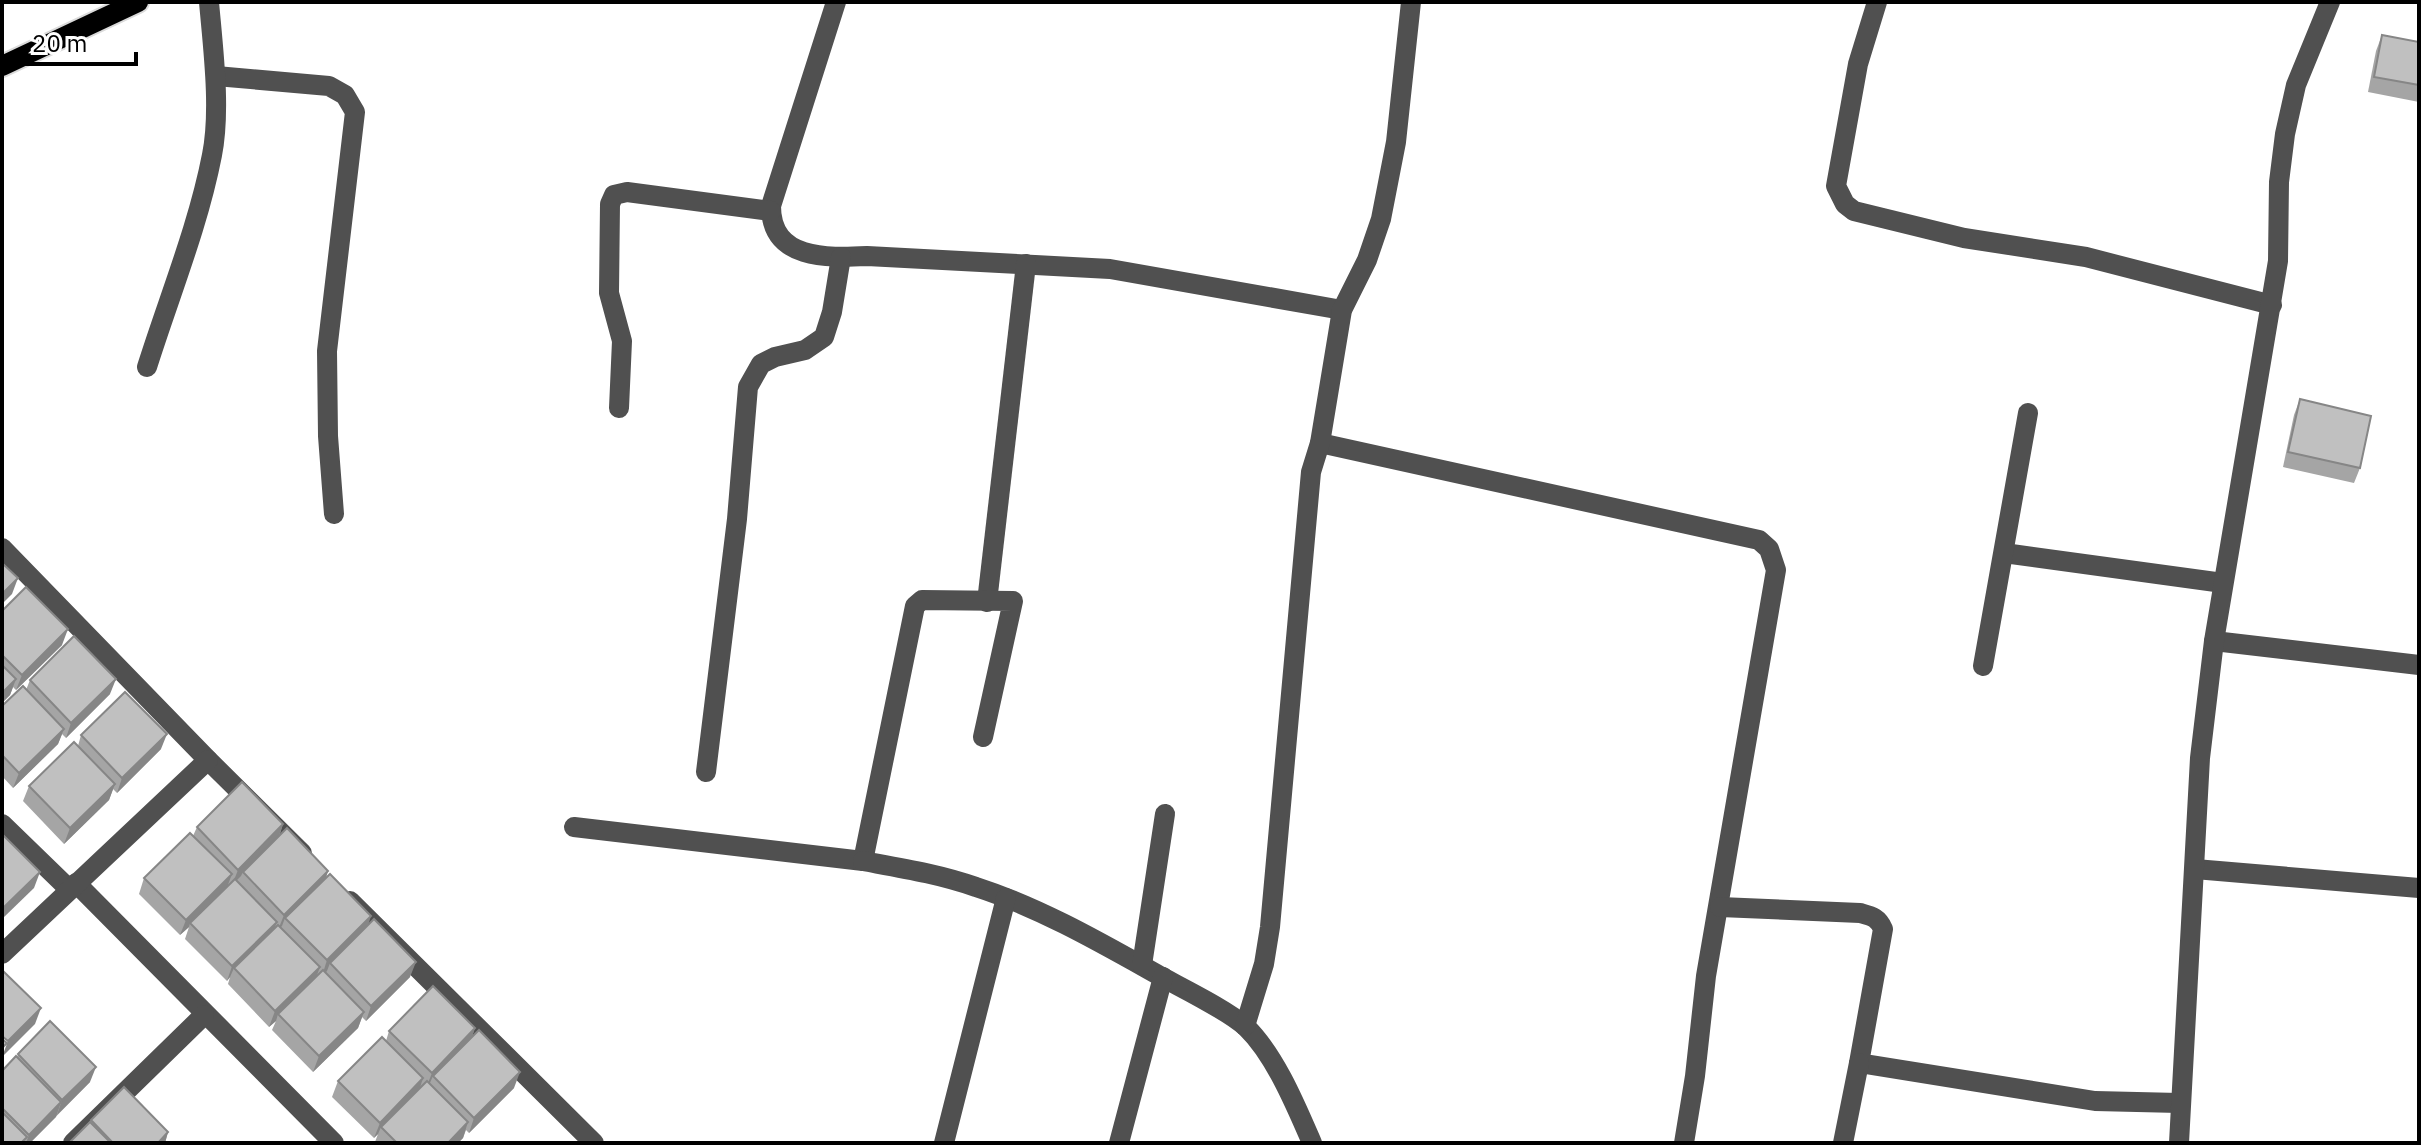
<svg xmlns="http://www.w3.org/2000/svg" width="2421" height="1145" font-family="'IBM Plex Sans',sans-serif">
  <style>
    .lines { fill: none; stroke-linecap: round; stroke-linejoin: round }
    .major-casing { stroke: #dbdbdb; stroke-width: 24 }
    .minor { stroke: #505050; stroke-width: 20 }
    .major { stroke: #000; stroke-width: 20 }
    .wall { fill: #a5a5a5 }
    .shaded-wall { fill: #868686 }
    .building { fill: #c0c0c0; stroke: #868686; stroke-width: 2 }
  </style>
  <rect width="100%" height="100%" fill="#fff"/>
  <g class="lines">
    <defs>
      <polyline id="major" points="2,66 138,2"/>
    </defs>
    <use href="#major" class="major-casing"/>
    <g class="minor">
      <path d="M836,2L771,206C771,260 827,258 867,256L1110,269L1342,310"/>
      <polyline points="1877,2 1858,64 1836,186 1845,204 1854,211 1964,238 2086,257 2272,305"/>
      <polyline points="216,76 329,86 345,95 355,112 327,351 328,436 334,514"/>
      <path d="M147,367C169,297 198,227 212,155C221,110 213,48 209,2"/>
      <polyline points="619,408 622,341 609,293 610,204 614,195 627,192 771,211"/>
      <polyline points="1320,443 1759,540 1769,549 1776,570 1706,976 1695,1076 1684,1143"/>
      <polyline points="2,548 208,760 302,853"/>
      <polyline points="2004,553 2223,583"/>
      <polyline points="987,602 1026,264"/>
      <polyline points="2214,641 2419,665"/>
      <polyline points="1983,666 2028,413"/>
      <polyline points="706,772 737,519 748,387 761,364 775,357 805,350 824,337 832,312 841,257"/>
      <polyline points="2,824 69,889"/>
      <polyline points="574,827 863,861 915,606 922,600 1013,601 983,737"/>
      <path d="M863,861C901,868 939,874 976,887C1041,908 1103,944 1162,977C1184,989 1229,1011 1246,1027C1275,1055 1296,1106 1312,1143"/>
      <polyline points="2195,869 2419,888"/>
      <polyline points="76,883 334,1143"/>
      <polyline points="350,901 594,1143"/>
      <path d="M1720,907L1860,913C1871,916 1878,917 1883,929L1859,1063L2095,1101L2179,1103"/>
      <polyline points="2,954 208,760"/>
      <polyline points="1142,965 1165,814"/>
      <polyline points="1245,1026 1264,964 1270,927 1311,472 1320,443 1342,310 1367,260 1381,219 1396,142 1411,2"/>
      <polyline points="73,1143 204,1015"/>
      <polyline points="944,1143 1006,898"/>
      <polyline points="1119,1143 1163,977"/>
      <polyline points="1843,1143 1859,1063"/>
      <polyline points="2179,1143 2200,758 2214,641 2278,261 2279,182 2285,134 2296,85 2330,2"/>
    </g>
    <use href="#major" class="major"/>
  </g>
  <g class="wall">
    <polygon points="2382,35 2419,42 2419,102 2368,92 2376,51"/>
    <polygon points="2300,399 2360,468 2354,483 2283,467 2294,415"/>
    <polygon points="2,611 62,645 16,690 13,687 10,695 2,703"/>
    <polygon points="30,680 110,694 66,738 62,734 58,744 13,788 2,776 2,706 26,690"/>
    <polygon points="81,735 161,749 117,793 113,789 109,800 64,844 23,801 29,786 78,746"/>
    <polygon points="283,824 279,837 328,871 326,878 368,925 410,977 366,1021 362,1017 358,1028 313,1072 272,1030 276,1021 269,1027 228,984 230,977 227,981 185,939 189,927 180,935 139,894 144,878 193,836 197,827"/>
    <polygon points="475,1028 472,1036 514,1088 469,1133 466,1130 463,1138 458,1143 376,1143 375,1142 378,1134 374,1138 332,1097 338,1081 386,1041 389,1031"/>
    <polygon points="18,1054 90,1082 30,1143 2,1143 2,1071 17,1057"/>
    <polygon points="91,1120 168,1132 165,1143 69,1143"/>
  </g>
  <g class="shaded-wall">
    <polygon points="18,578 12,594 2,604 2,594"/>
    <polygon points="68,629 62,645 16,690 22,675"/>
    <polygon points="16,679 10,695 2,703 2,693"/>
    <polygon points="116,679 110,694 66,738 71,723"/>
    <polygon points="64,729 58,744 13,788 19,773"/>
    <polygon points="167,734 161,749 117,793 122,778"/>
    <polygon points="115,784 109,800 64,844 70,828"/>
    <polygon points="283,824 278,839 243,872 241,876 232,885 238,870"/>
    <polygon points="328,871 323,886 285,918 282,926 278,930 284,915"/>
    <polygon points="40,872 34,888 2,919 2,909"/>
    <polygon points="232,874 226,890 190,923 189,927 180,935 186,920"/>
    <polygon points="371,916 366,932 330,963 327,971 322,976 327,960"/>
    <polygon points="277,922 271,937 234,968 230,977 227,981 232,966"/>
    <polygon points="416,962 410,977 366,1021 371,1006"/>
    <polygon points="320,967 314,983 278,1014 276,1021 269,1027 275,1011"/>
    <polygon points="41,1008 35,1024 2,1057 8,1041"/>
    <polygon points="364,1012 358,1028 313,1072 319,1056"/>
    <polygon points="475,1028 470,1043 433,1076 429,1085 426,1088 432,1073"/>
    <polygon points="96,1067 90,1082 57,1115 62,1100"/>
    <polygon points="520,1072 514,1088 469,1133 474,1118"/>
    <polygon points="423,1078 418,1094 381,1127 378,1134 374,1138 380,1123"/>
    <polygon points="61,1102 56,1117 30,1143 26,1143 29,1135"/>
    <polygon points="468,1122 463,1138 458,1143 448,1143"/>
    <polygon points="168,1132 165,1143 158,1143"/>
  </g>
  <g class="building">
    <polygon points="2382,35 2419,42 2419,85 2374,77"/>
    <polygon points="2300,399 2371,416 2360,468 2288,452"/>
    <polygon points="2,563 18,578 2,594"/>
    <polygon points="26,587 68,629 22,675 2,655 2,611"/>
    <polygon points="74,636 116,679 71,723 30,680"/>
    <polygon points="2,665 16,679 2,693"/>
    <polygon points="23,686 64,729 19,773 2,755 2,706"/>
    <polygon points="125,692 167,734 122,778 81,735"/>
    <polygon points="74,742 115,784 70,828 29,786"/>
    <polygon points="242,782 283,824 238,870 197,827"/>
    <polygon points="287,828 328,871 284,915 243,872"/>
    <polygon points="190,833 232,874 186,920 144,878"/>
    <polygon points="2,834 40,872 2,909"/>
    <polygon points="330,874 371,916 327,960 285,918"/>
    <polygon points="235,879 277,922 232,966 190,923"/>
    <polygon points="374,919 416,962 371,1006 330,963"/>
    <polygon points="278,925 320,967 275,1011 234,968"/>
    <polygon points="2,970 41,1008 8,1041 2,1036"/>
    <polygon points="323,970 364,1012 319,1056 278,1014"/>
    <polygon points="433,986 475,1028 432,1073 389,1031"/>
    <polygon points="50,1021 96,1067 62,1100 18,1054"/>
    <polygon points="479,1030 520,1072 474,1118 433,1076"/>
    <polygon points="382,1037 423,1078 380,1123 338,1081"/>
    <polygon points="2,1039 7,1043 2,1048"/>
    <polygon points="16,1056 61,1102 29,1135 2,1108 2,1071"/>
    <polygon points="427,1081 468,1122 448,1143 397,1143 381,1127"/>
    <polygon points="124,1087 168,1132 158,1143 113,1143 91,1120"/>
    <polygon points="2,1112 27,1137 21,1143 2,1143"/>
    <polygon points="90,1122 111,1143 69,1143"/>
  </g>
  <rect width="2421" height="1145" fill="none" stroke="#000000" stroke-width="8"/>
  <path d="M20 52v12h116v-12" fill="none" stroke="#000000" stroke-width="4"/>
  <text x="32" y="52" font-size="24" fill="#000000" stroke="#ffffff" stroke-width="6" paint-order="stroke">20 m</text>
</svg>
